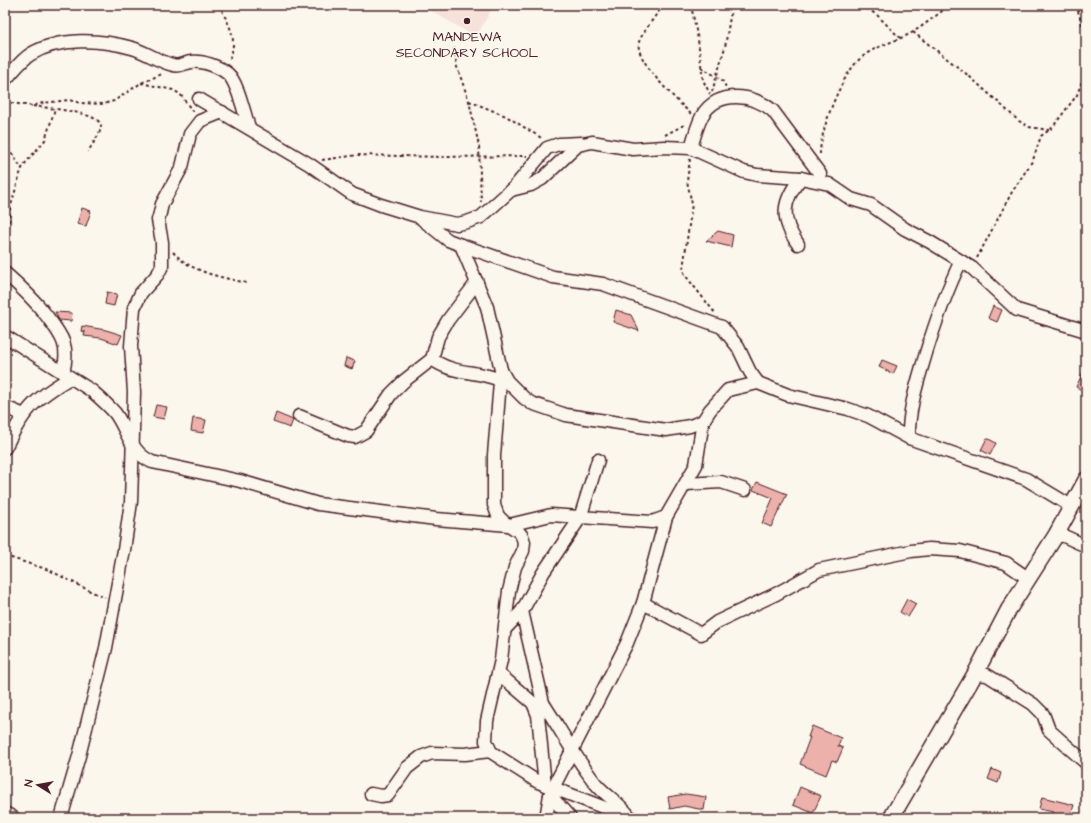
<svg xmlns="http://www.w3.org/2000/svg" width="1091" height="823" font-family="'Architects Daughter',sans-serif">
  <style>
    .built { fill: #f6e2d8 }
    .building { fill: #ecb1ab; stroke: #4a1f2b }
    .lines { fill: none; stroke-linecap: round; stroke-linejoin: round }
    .minor-casing { stroke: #4a1f2b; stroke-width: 15 }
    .major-casing { stroke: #4a1f2b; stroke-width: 18 }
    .path { stroke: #4a1f2b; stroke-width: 2; stroke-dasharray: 3 3; stroke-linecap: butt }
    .minor { stroke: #fbf7ec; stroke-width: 12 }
    .major { stroke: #fbf7ec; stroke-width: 15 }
    .poi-dot { fill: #4a1f2b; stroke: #fbf7ec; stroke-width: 1.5 }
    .labels { text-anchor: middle; stroke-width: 3; stroke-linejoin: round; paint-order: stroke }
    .poi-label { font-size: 14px; fill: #4a1f2b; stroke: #fbf7ec }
  </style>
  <rect width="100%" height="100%" fill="#fbf7ec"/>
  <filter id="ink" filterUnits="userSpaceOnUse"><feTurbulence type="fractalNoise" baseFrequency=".025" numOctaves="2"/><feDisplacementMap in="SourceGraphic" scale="8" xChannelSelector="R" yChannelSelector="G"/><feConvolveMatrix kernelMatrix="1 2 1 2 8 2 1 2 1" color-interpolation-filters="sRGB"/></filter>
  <g filter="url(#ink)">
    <polygon class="built" points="421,5 494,5 476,37"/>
    <g class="building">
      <polygon points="82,208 91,211 86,226 77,224"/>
      <polygon points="718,231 733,235 731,247 706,241"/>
      <polygon points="107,292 117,294 114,306 105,304"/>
      <polygon points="993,306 1002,310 997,322 988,318"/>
      <polygon points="616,310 631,315 639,331 613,322"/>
      <polygon points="55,312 72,313 71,321 59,320"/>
      <polygon points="82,326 106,330 122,335 118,344 101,338 84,336 85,332 81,331"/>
      <polygon points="346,358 355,361 352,369 344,366"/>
      <polygon points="882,360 897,366 893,374 879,367"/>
      <polygon points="1086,366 1086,392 1076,387"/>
      <polygon points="156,405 167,407 164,419 153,417"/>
      <polygon points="276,413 293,420 290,428 273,422"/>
      <polygon points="193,418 206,420 203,433 191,431"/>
      <polygon points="987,438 996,443 990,455 981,450"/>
      <polygon points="757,482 787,494 771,527 762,523 773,498 753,490"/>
      <polygon points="907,599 916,604 908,617 900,612"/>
      <polygon points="812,726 841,738 838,746 843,748 837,762 832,760 826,775 800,764 810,737 808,737"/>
      <polygon points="992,769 1001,773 998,783 988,779"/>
      <polygon points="800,787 821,796 813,813 793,805"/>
      <polygon points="686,794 706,797 704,810 684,806 670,809 668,797"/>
      <polygon points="1042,797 1074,805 1070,818 1050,818 1053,812 1039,809"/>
    </g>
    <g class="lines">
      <defs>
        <g id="minor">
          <path d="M5,80C13,72 21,60 31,54C59,37 101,39 132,48C146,52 159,62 173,65C181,67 184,63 191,62C202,60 220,67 228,74C238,83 244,113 249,127"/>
          <polyline points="199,99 309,164 352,194 381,205 420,217 457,224 467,222 481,217 511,190 531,185 542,179 578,145 592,142 633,149 664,147 691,148 744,172 757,175 801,178 829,184 851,199 871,205 905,229 930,242 972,268 1017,310 1086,331"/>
          <path d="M691,148C694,137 697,126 702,116C717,89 754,94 773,111L820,174"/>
          <polyline points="512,190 547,148 559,144 581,143"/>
          <polyline points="423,220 448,240 461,245 487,307 501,370 494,455 494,505 498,516 504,522 518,531 522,536 524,542 523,551 515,567 509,591 501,660 487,721 486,741 491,752 538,782 631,818"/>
          <path d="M798,244C780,219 782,201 801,178"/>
          <polyline points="461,245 553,277 603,284 722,327 738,347 750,372 758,383"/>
          <path d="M5,273C21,287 33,298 46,315C62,336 70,345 63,373"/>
          <path d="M5,336L92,391C100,398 108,405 115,413C128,431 130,452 152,462L240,481L318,504L436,519L509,525L551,515L652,522L666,517"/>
          <path d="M432,359C453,375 477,370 500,380"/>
          <polyline points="501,370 507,381 524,398 531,403 566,415 666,430 690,426 703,421"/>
          <polyline points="5,407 24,415"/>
          <polyline points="299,416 348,436 355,437 366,431 391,394 404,381 432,359 438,337 448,320 477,282"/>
          <path d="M909,438C908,409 918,381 926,353C936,321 946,291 961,261"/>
          <path d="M5,448C23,411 34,399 70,378"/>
          <polyline points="686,484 721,482 745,490"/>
          <polyline points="1056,535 1064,536 1086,546"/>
          <polyline points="643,603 701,634 717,622 776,594 819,570 911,551 929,549 960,551 1006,563 1029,579"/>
          <polyline points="522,611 543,703 543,711"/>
          <polyline points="505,629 522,611 543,573 580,518 598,460"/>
          <polyline points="499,674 533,703 538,715 545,785"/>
          <polyline points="975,674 987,675 1033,704 1043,714 1049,730 1086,763"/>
          <path d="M543,703C561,730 576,759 596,784C606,796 620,803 629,816"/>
          <polyline points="371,794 381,796 388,795 407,768 421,757 432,753 465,754 490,751"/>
          <polyline points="550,795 570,818"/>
          <polyline points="5,813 14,818"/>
          <polyline points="61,818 79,756 106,648 124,550 131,502 132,470 134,392 131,346 134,308 141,293 158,274 162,266 162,242 158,220 160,213 162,204 182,167 190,134 200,121 222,112"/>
          <polyline points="546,818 550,795 553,788 627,643 643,603 666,517 696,465 703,421 710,410 728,390 758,383 788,395 848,409 868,416 909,438 1026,479 1071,506"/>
        </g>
        <polyline id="major" points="891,818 975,674 1009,609 1056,535 1086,480"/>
      </defs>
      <use href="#minor" class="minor-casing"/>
      <use href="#major" class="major-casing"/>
      <g class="path">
        <path d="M219,5C228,23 240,40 228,61"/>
        <path d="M663,5C658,13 641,34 639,42C634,61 678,101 691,114"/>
        <polyline points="691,5 698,40 703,80 710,94"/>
        <polyline points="862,5 877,15 900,38"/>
        <polyline points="1076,5 1086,36"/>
        <polyline points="913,32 969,76 1019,121 1029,127 1049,130"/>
        <polyline points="454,48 457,67 469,101 479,146 481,202"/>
        <polyline points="701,67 722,80 726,87"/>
        <polyline points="141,83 173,90 180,94 193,112"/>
        <polyline points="712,92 725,47 732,5"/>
        <polyline points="469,101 506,116 543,139"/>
        <polyline points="5,102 32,106 43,103 69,100 81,103 103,104 114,101 141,83 162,74"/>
        <path d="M33,106C45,108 103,112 101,127C100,135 92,144 88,152"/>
        <polyline points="665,135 686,124"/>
        <polyline points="5,143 22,169"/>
        <path d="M820,154C820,130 842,73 861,58C876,45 896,42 913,32C926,24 938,14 950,5"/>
        <polyline points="690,159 687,181 692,204 683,269 685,275 715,313"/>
        <polyline points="322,160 358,155 443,157 527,156"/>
        <polyline points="5,233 9,225 10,209 20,174 23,166 45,140 55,109"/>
        <path d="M173,252C192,273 221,277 247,283"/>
        <polyline points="977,258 1012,192 1033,160 1041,136 1052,128 1077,95 1086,70"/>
        <polyline points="5,556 49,570 92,592 105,597"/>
      </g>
      <use href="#minor" class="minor"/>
      <use href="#major" class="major"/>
    </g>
  </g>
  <circle class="poi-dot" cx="467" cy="21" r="4"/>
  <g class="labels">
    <g class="poi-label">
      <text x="467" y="41">MANDEWA<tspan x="467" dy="16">SECONDARY SCHOOL</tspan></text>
    </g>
  </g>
  <rect width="1091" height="823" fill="none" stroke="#fbf7ec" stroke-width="20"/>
  <rect x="10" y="10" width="1071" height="803" fill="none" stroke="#4a1f2b" stroke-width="1.5" filter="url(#ink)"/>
  <g transform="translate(38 785) rotate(281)" stroke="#fbf7ec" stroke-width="3" paint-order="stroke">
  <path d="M0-3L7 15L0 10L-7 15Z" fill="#4a1f2b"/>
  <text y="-6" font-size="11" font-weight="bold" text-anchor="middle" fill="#4a1f2b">N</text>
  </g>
</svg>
